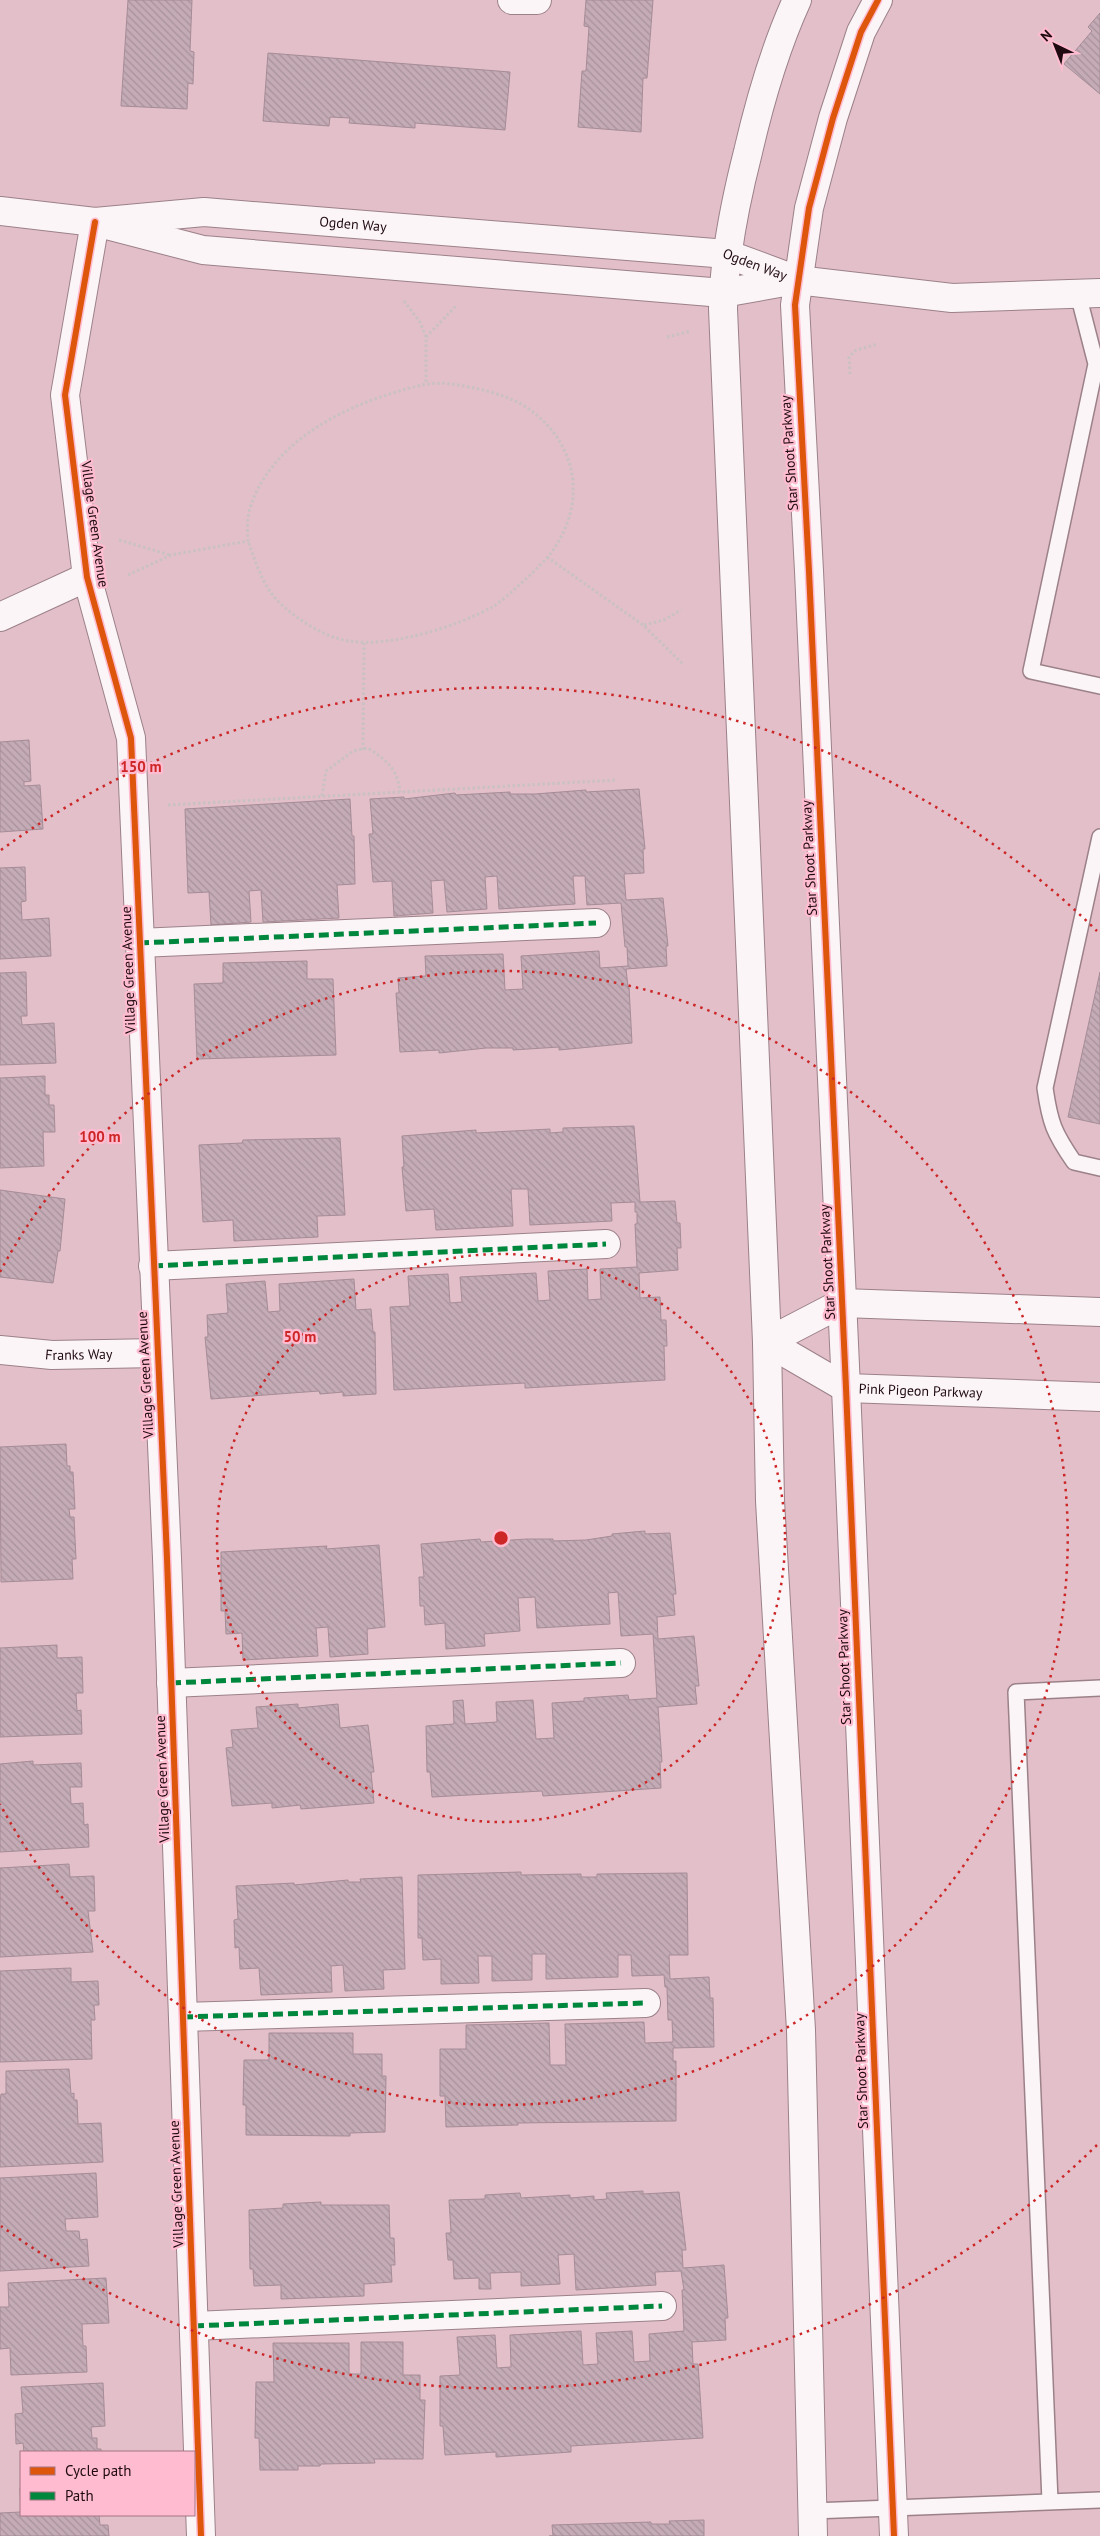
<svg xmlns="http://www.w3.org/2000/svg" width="1100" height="2536" font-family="'PT Sans',sans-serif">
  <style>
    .building { fill: url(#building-back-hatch); stroke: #a58c96 }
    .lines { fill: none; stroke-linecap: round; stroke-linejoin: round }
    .service-casing { stroke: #9c8189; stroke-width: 18 }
    .minor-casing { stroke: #9c8189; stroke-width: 30 }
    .tertiary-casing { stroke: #9c8189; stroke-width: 30 }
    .path { stroke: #cac1c3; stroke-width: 3; stroke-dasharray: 2.5 2.5; stroke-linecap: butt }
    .service { stroke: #fbf5f7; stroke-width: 15 }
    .minor { stroke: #fbf5f7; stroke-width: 28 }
    .tertiary { stroke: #fbf5f7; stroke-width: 28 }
    .quiet { stroke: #00873e; stroke-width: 5; stroke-dasharray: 10 5; stroke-linecap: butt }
    .cycleway-casing { stroke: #ffbcd0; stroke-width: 9 }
    .cycleway { stroke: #de550c; stroke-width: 6 }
    .ring { fill: none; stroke: #cd2627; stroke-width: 2.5; stroke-dasharray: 2.5 5 }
    .labels { text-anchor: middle; stroke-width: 4.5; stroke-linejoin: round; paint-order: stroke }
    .street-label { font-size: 14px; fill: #200a11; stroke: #ffbcd0 }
    .centre { fill: #cd2627; stroke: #ffbcd0; stroke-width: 2.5 }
    .ring-label { font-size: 15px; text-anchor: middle; font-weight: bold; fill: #cd2627; stroke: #ffbcd0; stroke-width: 4.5; stroke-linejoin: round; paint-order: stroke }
  </style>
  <defs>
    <pattern id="building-back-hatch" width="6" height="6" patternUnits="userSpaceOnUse" patternTransform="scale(1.25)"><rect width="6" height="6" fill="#c4abb6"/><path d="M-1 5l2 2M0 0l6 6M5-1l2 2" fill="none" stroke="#a8929b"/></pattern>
  </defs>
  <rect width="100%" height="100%" fill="#e2bfc9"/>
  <g class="building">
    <polygon points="128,0 192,0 190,51 194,52 193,84 188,83 187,109 121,106"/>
    <polygon points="586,0 653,0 647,78 643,78 641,132 578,127 582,71 586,71 589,27 584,26"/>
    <polygon points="1100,13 1100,94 1064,64 1092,31 1088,27"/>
    <polygon points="268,53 510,72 505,130 415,123 415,128 349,123 350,118 330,117 329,126 263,121"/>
    <polygon points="29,740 31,781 24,782 24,786 40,785 43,829 0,832 0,742"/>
    <polygon points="639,789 645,849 643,849 644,873 624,874 626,900 663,898 668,946 666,946 667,966 626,969 628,987 629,987 632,1043 559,1050 559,1047 513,1050 513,1048 486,1048 439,1053 439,1050 400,1052 396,993 399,993 398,978 426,976 425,956 503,954 505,990 523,989 521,956 599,951 600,968 628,966 627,947 625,947 621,903 587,905 585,876 573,876 575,904 499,909 497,876 485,877 487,909 447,912 444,880 431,881 433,913 394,916 392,881 373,882 369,834 373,834 370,799 404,797 404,799 455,793 456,795 510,792 510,794 535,794 586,790 586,792"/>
    <polygon points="350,799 352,836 354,836 355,884 337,885 339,918 263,922 261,890 249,891 251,922 211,925 209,892 188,893 185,809"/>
    <polygon points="25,867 26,901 21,902 22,920 49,918 51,956 0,959 0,868"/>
    <polygon points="307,961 307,979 333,979 336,1055 197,1059 194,984 223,983 223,963"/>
    <polygon points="26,972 27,1016 21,1016 22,1025 54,1023 56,1063 0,1065 0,973"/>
    <polygon points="1100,972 1100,1124 1068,1117"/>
    <polygon points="45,1076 45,1095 49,1095 49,1105 54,1105 55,1132 43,1132 44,1166 0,1168 0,1078"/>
    <polygon points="634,1126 640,1202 675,1201 677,1223 680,1223 681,1248 677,1248 678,1270 639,1273 640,1298 660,1297 661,1320 666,1320 667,1346 664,1346 665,1380 525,1388 525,1383 394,1390 390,1307 410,1306 408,1276 448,1274 450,1303 462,1302 460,1277 536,1273 538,1301 550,1300 548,1271 587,1269 588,1300 601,1299 600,1269 637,1267 635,1224 637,1224 637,1212 635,1212 635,1202 611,1203 612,1221 530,1225 528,1189 511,1189 513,1226 436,1230 434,1209 406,1211 402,1167 404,1167 402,1136 476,1130 476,1133 550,1129 550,1133 563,1132 563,1128"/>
    <polygon points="340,1138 345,1215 317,1216 318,1237 234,1241 233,1220 203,1222 199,1145 242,1143 243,1140"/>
    <polygon points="0,1190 65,1199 60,1251 58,1251 53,1283 0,1277"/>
    <polygon points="354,1279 356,1310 371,1309 373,1332 375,1332 376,1394 343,1396 343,1392 320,1394 319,1391 211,1399 205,1337 208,1337 207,1315 228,1313 226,1284 265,1281 268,1312 280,1311 279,1284"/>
    <polygon points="66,1444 67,1466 70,1466 70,1472 73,1472 75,1509 69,1509 70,1517 74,1517 76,1559 72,1559 73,1579 1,1582 0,1447"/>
    <polygon points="645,1531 645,1534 670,1533 676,1594 673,1594 675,1615 657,1617 658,1639 694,1636 699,1686 695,1686 697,1704 658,1707 662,1762 660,1762 661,1788 543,1796 542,1791 432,1797 430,1772 427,1772 426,1726 454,1724 453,1701 463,1700 465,1724 497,1722 496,1702 533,1700 536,1739 554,1738 552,1703 584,1701 584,1698 628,1695 629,1700 657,1698 653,1634 621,1636 618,1592 608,1593 610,1624 537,1628 535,1597 518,1598 520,1631 484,1634 485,1646 446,1649 445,1623 425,1625 424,1606 420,1606 419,1577 424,1577 421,1544 480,1539 481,1542 527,1539 553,1539 553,1541 586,1540 612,1536 612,1534"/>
    <polygon points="379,1545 385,1627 367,1629 368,1654 330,1657 328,1627 316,1628 318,1656 243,1660 242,1633 226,1634 225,1611 221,1611 221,1552 327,1546 326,1549"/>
    <polygon points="57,1645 57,1658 82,1657 83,1693 76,1693 77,1711 81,1710 82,1734 0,1737 0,1648"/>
    <polygon points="298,1704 298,1708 338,1704 340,1728 368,1725 374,1772 371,1772 374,1803 301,1809 300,1805 272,1808 272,1803 232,1806 226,1748 233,1747 231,1730 258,1728 256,1707"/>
    <polygon points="33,1761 33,1765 81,1763 82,1787 70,1787 71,1804 83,1803 84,1825 88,1824 89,1847 0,1852 0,1764"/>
    <polygon points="69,1864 70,1877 94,1876 95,1911 88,1911 93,1952 0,1957 0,1868"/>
    <polygon points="521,1872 521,1875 581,1874 581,1877 597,1877 597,1874 687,1873 688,1955 669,1955 670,1979 709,1977 710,1998 713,1998 714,2047 673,2048 673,2061 676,2061 676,2121 518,2123 518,2125 446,2127 445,2096 440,2096 440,2049 466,2049 466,2025 549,2023 550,2065 566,2065 565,2024 644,2022 645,2043 673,2042 672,2020 668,2020 667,1987 665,1987 664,1975 632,1976 631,1955 618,1955 618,1977 546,1979 546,1954 532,1954 532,1980 492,1981 492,1956 478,1956 479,1983 441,1984 441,1959 423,1960 422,1938 418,1938 418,1875"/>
    <polygon points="402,1877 405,1969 383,1970 384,1989 345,1991 343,1965 331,1966 332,1992 261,1995 259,1968 240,1969 239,1947 235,1948 234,1920 238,1919 236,1886 294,1883 294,1885 348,1880 348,1882 361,1882 360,1879"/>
    <polygon points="71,1968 71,1982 98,1981 99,2005 94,2005 95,2020 91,2020 92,2059 0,2062 0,1971"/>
    <polygon points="269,2033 353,2033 353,2054 382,2054 382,2076 386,2076 385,2132 350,2133 350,2136 246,2135 246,2105 243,2105 244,2060 269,2060"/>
    <polygon points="69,2069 71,2094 74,2093 74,2100 77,2100 78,2124 101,2123 103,2162 0,2167 0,2102 1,2094 6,2094 6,2071"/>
    <polygon points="96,2173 98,2217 65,2219 66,2231 79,2231 80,2240 87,2239 89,2266 0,2271 0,2178"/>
    <polygon points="643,2191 643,2194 679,2192 686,2250 682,2250 683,2268 724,2265 728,2318 725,2318 726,2340 692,2342 693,2364 698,2364 703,2438 571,2446 571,2452 496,2457 496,2452 445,2455 443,2426 440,2426 440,2376 460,2375 457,2337 495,2335 497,2368 511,2367 510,2335 581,2331 583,2365 598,2364 596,2333 632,2331 634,2362 650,2361 649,2334 684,2331 682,2290 684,2290 681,2271 655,2272 656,2285 576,2290 574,2254 558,2255 560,2284 521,2286 521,2272 490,2273 491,2289 479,2289 479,2278 454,2279 453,2260 448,2260 446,2233 451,2233 449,2200 485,2199 485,2195 520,2193 521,2198 570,2195 570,2198 594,2196 594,2200 607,2199 606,2193"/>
    <polygon points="321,2202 321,2205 389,2205 390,2238 394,2238 395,2265 391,2265 392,2282 364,2284 364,2296 281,2299 281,2285 254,2286 253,2269 250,2269 249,2210 283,2208 283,2204"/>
    <polygon points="106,2278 109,2323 82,2324 83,2346 86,2346 87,2372 11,2375 10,2348 0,2349 0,2307 9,2307 8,2283"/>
    <polygon points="361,2342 403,2342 403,2375 420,2375 420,2400 425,2400 423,2459 374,2459 375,2463 321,2464 320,2466 298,2466 298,2470 260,2470 259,2438 255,2438 256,2382 274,2382 273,2343 349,2343 349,2374 361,2374"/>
    <polygon points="103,2383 105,2426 91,2427 92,2438 97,2438 97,2449 101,2449 101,2452 24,2452 23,2443 16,2444 15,2414 23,2413 21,2387"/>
    <polygon points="20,2488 21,2488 21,2515 99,2515 100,2525 108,2525 109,2536 0,2536 0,2513 21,2512"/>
    <polygon points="704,2520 704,2536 549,2536 553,2536 552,2525 651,2522 651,2524 670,2524 669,2521"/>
  </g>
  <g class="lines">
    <defs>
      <g id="service">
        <polyline points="1078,294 1096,364 1031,671 1100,686"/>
        <path d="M1100,837L1045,1088C1050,1123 1054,1133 1074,1162L1100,1168"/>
        <polyline points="1050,2501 1016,1692 1100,1688"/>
        <polyline points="812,2511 1100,2500"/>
      </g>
      <g id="minor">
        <polyline points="512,0 537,0"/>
        <polyline points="0,211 95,222 203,250 723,293 796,280"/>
        <polyline points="95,222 65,395 87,577 131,738 167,1558 201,2536"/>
        <path id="s1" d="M95,222L204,212L727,254L797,280L952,298L1100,293"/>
        <polyline points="0,617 87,577"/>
        <polyline points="139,943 596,923"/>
        <polyline points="153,1266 606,1244"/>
        <path id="s2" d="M767,1342L846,1388L1100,1397"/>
        <polyline points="767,1342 842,1303 1100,1312"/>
        <path id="s3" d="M0,1350L52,1355L157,1353"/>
        <polyline points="171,1683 621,1663"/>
        <polyline points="183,2017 646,2003"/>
        <polyline points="194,2326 662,2306"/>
      </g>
      <g id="tertiary">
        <path d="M797,0C775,48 760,100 748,152C735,203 724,256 723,309L767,1342L770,1501L801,2030L813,2536"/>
        <polyline points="878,0 861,32 833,118 809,208 795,305 809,571 846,1388 894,2536"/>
      </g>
    </defs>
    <use href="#service" class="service-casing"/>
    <use href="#minor" class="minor-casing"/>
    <use href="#tertiary" class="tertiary-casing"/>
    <g class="path">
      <polyline points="404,301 420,322 426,337 426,384"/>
      <polyline points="426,337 457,305"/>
      <polyline points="667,337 691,331"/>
      <polyline points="850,374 849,357 856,350 878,344"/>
      <polyline points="119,540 170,555"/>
      <polyline points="547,557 643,625 683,664"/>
      <path d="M128,575L171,555L248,541C247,529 247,516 251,505C272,445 336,410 393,393C413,387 431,381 451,384C475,387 510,395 529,409C579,445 587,504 551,553C543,564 505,599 494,606C459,626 390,648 349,641C324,637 300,621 282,605C263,588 256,563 248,541"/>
      <polyline points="644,625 664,620 681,610"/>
      <polyline points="363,750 364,643"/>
      <path d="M322,796L326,771L353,751L368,748C386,760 398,769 400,792"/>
      <polyline points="168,805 617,780"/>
    </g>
    <use href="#service" class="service"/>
    <use href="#minor" class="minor"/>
    <use href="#tertiary" class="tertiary"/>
    <g class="quiet">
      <polyline points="139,943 596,923"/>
      <polyline points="153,1266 606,1244"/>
      <polyline points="171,1683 621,1663"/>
      <polyline points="183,2017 646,2003"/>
      <polyline points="194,2326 662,2306"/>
    </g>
    <defs>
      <g id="cycleway">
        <polyline points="878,0 861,32 833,118 809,208 795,305 809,571 846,1388 894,2536"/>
        <polyline points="95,222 65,395 87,577 131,738 167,1558 201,2536"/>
      </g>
    </defs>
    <use href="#cycleway" class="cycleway-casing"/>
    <use href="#cycleway" class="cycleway"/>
  </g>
  <g class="ring">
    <circle cx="501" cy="1538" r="284"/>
    <path d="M0 1272A567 567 0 1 1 0 1804"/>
    <path d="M1097 2145A851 851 0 0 1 1 2226M1 850A851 851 0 0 1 1097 931"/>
  </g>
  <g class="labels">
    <g class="street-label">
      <text dy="5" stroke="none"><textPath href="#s1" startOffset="259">Ogden Way</textPath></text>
      <text dy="5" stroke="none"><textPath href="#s1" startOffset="664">Ogden Way</textPath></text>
      <text transform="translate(789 453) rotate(-94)" y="5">Star Shoot Parkway</text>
      <text transform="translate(95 524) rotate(82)" y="5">Village Green Avenue</text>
      <text transform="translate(809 858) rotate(-93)" y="5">Star Shoot Parkway</text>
      <text transform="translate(128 970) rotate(-92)" y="5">Village Green Avenue</text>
      <text transform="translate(827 1262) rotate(-93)" y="5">Star Shoot Parkway</text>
      <text dy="5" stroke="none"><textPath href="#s3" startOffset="79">Franks Way</textPath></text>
      <text transform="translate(145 1375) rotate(-93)" y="5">Village Green Avenue</text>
      <text dy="5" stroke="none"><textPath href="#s2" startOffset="166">Pink Pigeon Parkway</textPath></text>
      <text transform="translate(844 1667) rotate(-92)" y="5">Star Shoot Parkway</text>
      <text transform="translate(162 1779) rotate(-92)" y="5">Village Green Avenue</text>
      <text transform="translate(861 2071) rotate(-92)" y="5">Star Shoot Parkway</text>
      <text transform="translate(176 2184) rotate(-92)" y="5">Village Green Avenue</text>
    </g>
  </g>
  <circle cx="501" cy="1538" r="8" class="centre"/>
  <g class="ring-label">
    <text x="141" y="772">150 m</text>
    <text x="100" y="1142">100 m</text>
    <text x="300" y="1342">50 m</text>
  </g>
  <rect x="20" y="2451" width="175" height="65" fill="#ffbcd0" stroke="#a67584"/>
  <rect x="30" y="2467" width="25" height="8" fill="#de550c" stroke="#a67584"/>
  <text x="65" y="2476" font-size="15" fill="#200a11">Cycle path</text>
  <rect x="30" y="2492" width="25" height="8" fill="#00873e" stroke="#a67584"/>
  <text x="65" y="2501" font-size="15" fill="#200a11">Path</text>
  <g transform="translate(1055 45) rotate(317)" stroke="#ffbcd0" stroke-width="4" paint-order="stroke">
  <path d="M0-4L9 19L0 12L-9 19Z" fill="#200a11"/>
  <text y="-8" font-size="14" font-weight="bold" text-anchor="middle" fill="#200a11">N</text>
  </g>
</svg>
